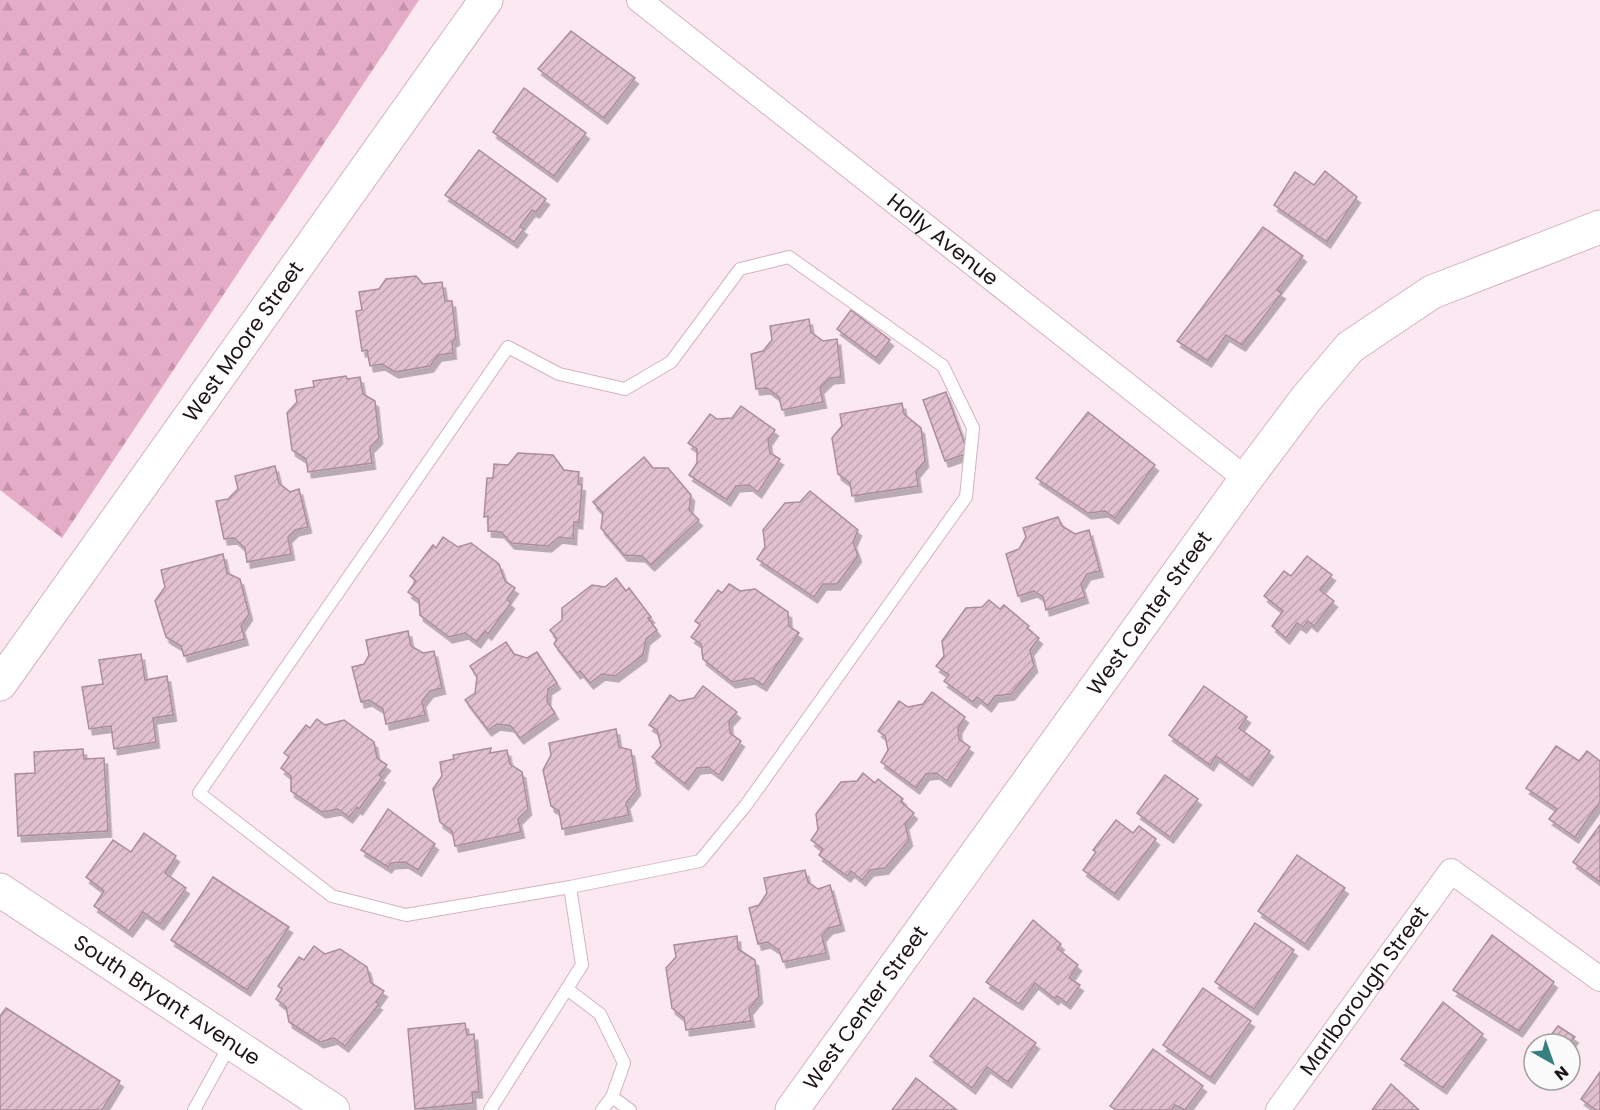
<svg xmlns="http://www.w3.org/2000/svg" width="1600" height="1110" font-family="Poppins,sans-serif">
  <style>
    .forest { fill: url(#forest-firs) }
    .building { fill: url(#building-hatch); stroke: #ab8d9c; stroke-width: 1.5; filter: url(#shadow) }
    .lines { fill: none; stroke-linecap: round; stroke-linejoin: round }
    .lane-casing { stroke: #d3b3c2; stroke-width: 14 }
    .street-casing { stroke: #d3b3c2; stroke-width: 26 }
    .secondary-casing { stroke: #d3b3c2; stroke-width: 35 }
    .lane { stroke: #fff; stroke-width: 12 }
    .street { stroke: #fff; stroke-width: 24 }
    .secondary { stroke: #fff; stroke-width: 33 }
    .labels { text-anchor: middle; stroke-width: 4.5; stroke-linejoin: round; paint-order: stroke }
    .street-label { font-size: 21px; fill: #1f141a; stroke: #fbfbfb }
  </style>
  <defs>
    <pattern id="forest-firs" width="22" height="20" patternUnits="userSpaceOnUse" patternTransform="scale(1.5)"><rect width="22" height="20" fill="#e5acc8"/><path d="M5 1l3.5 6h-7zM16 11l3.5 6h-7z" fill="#c493ab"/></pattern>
    <pattern id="building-hatch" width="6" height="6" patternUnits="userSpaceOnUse" patternTransform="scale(1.5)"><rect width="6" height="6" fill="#e0bfcf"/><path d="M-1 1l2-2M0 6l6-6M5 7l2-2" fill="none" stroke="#c0a3b1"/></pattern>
    <filter id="shadow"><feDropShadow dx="3.5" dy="6" stdDeviation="0" flood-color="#0004"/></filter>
  </defs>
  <rect width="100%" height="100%" fill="#fce8f1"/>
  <polygon class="forest" points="0,0 419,0 62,538 0,490"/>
  <g class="building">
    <polygon points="571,31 635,78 604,118 538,69"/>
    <polygon points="524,88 586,133 554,176 493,132"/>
    <polygon points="479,150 546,199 536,212 532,210 520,226 524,229 514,242 445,195"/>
    <polygon points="1325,171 1357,197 1327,242 1274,205 1295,172 1314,185"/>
    <polygon points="1263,227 1303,256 1277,290 1282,293 1242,345 1226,335 1208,361 1177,341"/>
    <polygon points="416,276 423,284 442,282 445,301 452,301 456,339 452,342 453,353 438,355 430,366 395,372 382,364 370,366 367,350 362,351 356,311 362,310 359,292 379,289 386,279"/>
    <polygon points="851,310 890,340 876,358 837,329"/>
    <polygon points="809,319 811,332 823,341 837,339 841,377 830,378 820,388 823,402 782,410 779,397 767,388 756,389 751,354 763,351 772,340 770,326"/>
    <polygon points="346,376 347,379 360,377 363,394 375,401 379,438 370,447 372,463 308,472 306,459 292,450 287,413 297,402 295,390 314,387 313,381"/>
    <polygon points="946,392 968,453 945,461 923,400"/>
    <polygon points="902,403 904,414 921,428 925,461 916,472 918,486 852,496 850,483 838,474 832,438 842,426 840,414"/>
    <polygon points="741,406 775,430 768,440 770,453 780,459 758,492 749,485 736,486 727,500 689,475 697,463 697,449 688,443 710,414 717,419 732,418"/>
    <polygon points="1088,412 1155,465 1115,518 1105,511 1088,513 1036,478"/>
    <polygon points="518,453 553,455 564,470 579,472 578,484 582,485 579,523 574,522 573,539 559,537 548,546 511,543 501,532 488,531 488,516 484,517 487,478 493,478 494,464 508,465"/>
    <polygon points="644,457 653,468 668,468 691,495 689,510 699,520 651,565 642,556 624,555 601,528 603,513 593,502"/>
    <polygon points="275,466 279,483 290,492 299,489 308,527 295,530 288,537 291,554 247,562 245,548 234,538 224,539 216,501 228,499 238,489 235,476"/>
    <polygon points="810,491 858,530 853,542 858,556 837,584 823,584 814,597 757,559 765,547 763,530 785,503 800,502"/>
    <polygon points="1058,517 1062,526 1075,534 1089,530 1100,571 1087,574 1081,584 1085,597 1046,610 1043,597 1034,591 1018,596 1006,554 1019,549 1026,537 1023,528"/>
    <polygon points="443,537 458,547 471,543 499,564 505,581 515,588 507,599 511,603 488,634 485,631 477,642 465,633 449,637 420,615 419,600 408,592 416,581 410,576 433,545 436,548"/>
    <polygon points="223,554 227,573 240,579 249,614 241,626 245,639 184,656 181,646 166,637 155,601 165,587 161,570"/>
    <polygon points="1307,556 1332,575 1320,590 1334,601 1314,626 1308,621 1303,627 1297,623 1286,638 1272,626 1283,611 1264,596 1284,571 1291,576"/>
    <polygon points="616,578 626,591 629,588 651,617 648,618 657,630 646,639 643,655 615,676 602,674 590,683 580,671 577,673 554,644 557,639 550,630 562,620 562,608 592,585 605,587"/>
    <polygon points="729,584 740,591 755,589 788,612 789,626 799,633 763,685 752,678 732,682 703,659 701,644 691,637 700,625 695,621 718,590 722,593"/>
    <polygon points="989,600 1000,609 1004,605 1029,626 1027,628 1039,638 1030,650 1034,666 1011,694 995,696 988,706 977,697 973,702 944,681 949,675 936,666 944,656 942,641 966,608 982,607"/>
    <polygon points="408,631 411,646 423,653 434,651 442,688 430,691 422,701 425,715 386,724 383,709 369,700 361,702 352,667 364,664 369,655 366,640"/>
    <polygon points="506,642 514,654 527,658 537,652 557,683 548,689 547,701 555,713 520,738 511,726 497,724 488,730 465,700 475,693 477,677 470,666"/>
    <polygon points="141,654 145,680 167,676 173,715 153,718 156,742 114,749 111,726 89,729 82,687 103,684 99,660"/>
    <polygon points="703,686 737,712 729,721 730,733 741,741 719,775 708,767 697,768 685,784 652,757 661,746 657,730 649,725 670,695 679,701 694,698"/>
    <polygon points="1204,686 1247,717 1239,728 1270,751 1249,780 1216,756 1210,765 1169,735"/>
    <polygon points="932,692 965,717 958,728 959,739 970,747 947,781 936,773 926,774 916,788 881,762 888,750 885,736 878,731 899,701 908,707 923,704"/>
    <polygon points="317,719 325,725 344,720 374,742 377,758 387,765 379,775 382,777 359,809 357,807 349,817 338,809 322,812 291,791 291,776 281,768 289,757 284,753 306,725 310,728"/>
    <polygon points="616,729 619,747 631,750 637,789 626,803 629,815 562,829 559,811 551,806 543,770 551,755 549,743"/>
    <polygon points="1556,746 1579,761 1587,751 1600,761 1600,802 1575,837 1549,819 1557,809 1526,788"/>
    <polygon points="491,748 490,753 507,750 510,764 522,772 528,809 518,819 521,832 455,846 452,831 440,822 433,789 442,776 440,762 454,759 453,755"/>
    <polygon points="83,749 84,759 104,758 108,831 18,836 15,774 35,773 34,752"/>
    <polygon points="863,773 875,783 878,779 903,799 901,802 914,813 905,824 909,840 885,868 870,870 862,880 851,871 847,876 819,855 823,849 811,840 818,830 816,814 841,782 857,781"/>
    <polygon points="1165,775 1198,799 1170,837 1137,813"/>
    <polygon points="388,809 435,844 418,870 405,862 391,863 388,867 361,850"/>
    <polygon points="1116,820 1133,833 1139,826 1156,839 1115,894 1083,870 1096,852 1093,850"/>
    <polygon points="1600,825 1600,882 1573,862"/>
    <polygon points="144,833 176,856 165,873 186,888 160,924 143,912 129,931 94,906 104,891 86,877 113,840 131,852"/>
    <polygon points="1297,855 1345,888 1305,944 1258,911"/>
    <polygon points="805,870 808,882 818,889 830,885 841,925 829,928 822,936 826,953 783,962 779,950 767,942 758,944 749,908 759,905 767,893 764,878"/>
    <polygon points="213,877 289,927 247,990 171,940"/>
    <polygon points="1033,920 1061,944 1057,948 1078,965 1069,978 1080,985 1067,1003 1057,996 1055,999 1035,983 1019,1004 986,982"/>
    <polygon points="1255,923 1294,950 1254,1009 1215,982"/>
    <polygon points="1492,935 1554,982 1519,1031 1453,990"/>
    <polygon points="737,936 738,949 755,960 759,997 749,1009 751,1021 686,1030 684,1018 672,1008 666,968 676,957 674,945"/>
    <polygon points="314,946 325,954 340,949 367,967 371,983 384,991 376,1002 379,1004 345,1046 334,1038 320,1042 289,1022 286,1007 276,999 282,989 278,986 299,957 304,960"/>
    <polygon points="1203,988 1251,1021 1211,1078 1163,1045"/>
    <polygon points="974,998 1036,1043 1008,1082 987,1067 972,1088 930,1056"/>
    <polygon points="1443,1002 1483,1034 1443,1088 1401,1059"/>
    <polygon points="6,1008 120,1081 102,1110 0,1110 0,1016"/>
    <polygon points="465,1023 467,1035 474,1034 479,1092 472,1092 473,1103 415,1109 408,1029"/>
    <polygon points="1558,1026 1575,1037 1569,1044 1544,1044"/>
    <polygon points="1153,1049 1203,1086 1185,1110 1175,1105 1171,1110 1116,1110 1110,1106"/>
    <polygon points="1600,1072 1600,1110 1596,1110 1581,1099"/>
    <polygon points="916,1078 957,1110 892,1110"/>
    <polygon points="1391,1084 1419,1110 1372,1110"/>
  </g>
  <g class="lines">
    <defs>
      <g id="lane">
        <polygon points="789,257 943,366 973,428 966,497 746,805 700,861 570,887 406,915 332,896 199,793 508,347 559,374 625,389 671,362 740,269"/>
        <polyline points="567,989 600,1014 624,1063 612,1097"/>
        <polyline points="194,1110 231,1043"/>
        <polyline points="490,1110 582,965 570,887"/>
        <polyline points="602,1110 612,1097 630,1110"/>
      </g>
      <g id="street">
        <path id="s1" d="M639,0L1246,479"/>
        <path id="s2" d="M1278,1110L1451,871L1600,979"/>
      </g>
      <g id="secondary">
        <path id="s3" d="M0,684L486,0"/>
        <path id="s4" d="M0,890L333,1110"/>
        <path id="s5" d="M792,1110L1246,479L1306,399L1350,347L1432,292L1600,227"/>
      </g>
    </defs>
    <use href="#lane" class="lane-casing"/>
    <use href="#street" class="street-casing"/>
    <use href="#secondary" class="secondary-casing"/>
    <use href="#lane" class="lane"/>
    <use href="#street" class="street"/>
    <use href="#secondary" class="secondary"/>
  </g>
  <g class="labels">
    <g class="street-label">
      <text dy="7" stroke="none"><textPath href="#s1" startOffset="387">Holly Avenue</textPath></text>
      <text dy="7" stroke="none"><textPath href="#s3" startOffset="420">West Moore Street</textPath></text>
      <text dy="7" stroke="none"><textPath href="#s5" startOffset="612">West Center Street</textPath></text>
      <text dy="7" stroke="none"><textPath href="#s2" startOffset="147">Marlborough Street</textPath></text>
      <text dy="7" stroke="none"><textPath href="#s4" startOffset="200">South Bryant Avenue</textPath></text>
      <text dy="7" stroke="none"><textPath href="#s5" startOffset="126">West Center Street</textPath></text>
    </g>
  </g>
  <g transform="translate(1552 1062) rotate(140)"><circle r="28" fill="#fbfbfb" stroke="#a39fa1" stroke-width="1.5"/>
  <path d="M0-4.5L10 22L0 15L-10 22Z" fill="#378082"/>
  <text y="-9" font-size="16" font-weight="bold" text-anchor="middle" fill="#1f141a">N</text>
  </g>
</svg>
